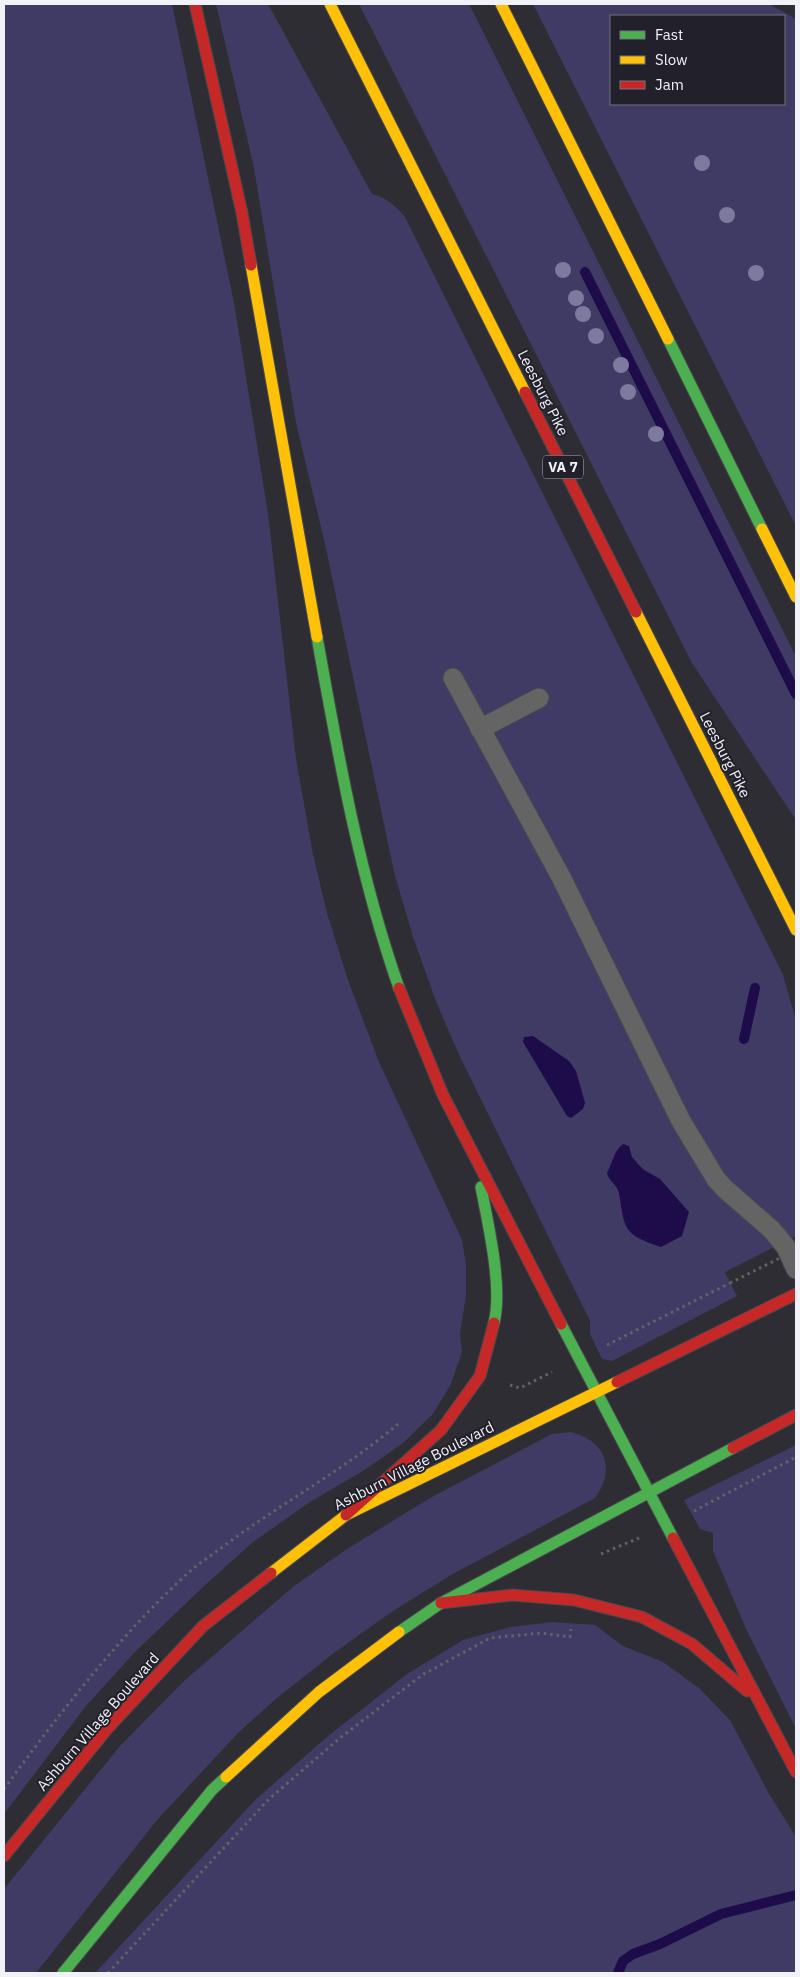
<svg xmlns="http://www.w3.org/2000/svg" width="800" height="1977" font-family="'IBM Plex Sans',sans-serif">
  <style>
    .green { fill: #3f3b64; fill-rule: evenodd }
    .water { fill: #1e0b4a }
    .lines { fill: none; stroke-linecap: round; stroke-linejoin: round }
    .stream { stroke: #1e0b4a; stroke-width: 10 }
    .lane-casing { stroke: #49494e; stroke-width: 21 }
    .fast-casing { stroke: #49494e; stroke-width: 13 }
    .slow-casing { stroke: #49494e; stroke-width: 13 }
    .jam-casing { stroke: #49494e; stroke-width: 13 }
    .path { stroke: #636365; stroke-width: 3; stroke-dasharray: 2.5 4; stroke-linecap: butt }
    .lane { stroke: #646465; stroke-width: 19 }
    .fast { stroke: #4caf50; stroke-width: 11 }
    .slow { stroke: #ffc107; stroke-width: 11 }
    .jam { stroke: #c62828; stroke-width: 11 }
    .path-bridge { stroke: #636365; stroke-width: 3; stroke-dasharray: 2.5 4; stroke-linecap: butt }
    .tree { fill: #7d7a9e }
    .labels { text-anchor: middle; stroke-width: 4; stroke-linejoin: round; paint-order: stroke }
    .shield { fill: #22212b; stroke: #b3b3ba; stroke-width: 1 }
    .shield-label { font-size: 14px; font-weight: bold; fill: #f1f1f8 }
    .street-label { font-size: 15px; fill: #f1f1f8; stroke: #22212b }
  </style>
  <rect width="100%" height="100%" fill="#2d2d33"/>
  <g class="green">
    <polygon points="4,4 172,4 234,303 268,513 296,759 313,854 327,913 348,980 379,1062 462,1240 466,1265 466,1295 460,1334 462,1352 451,1384 433,1414 403,1443 366,1469 310,1502 253,1542 203,1587 135,1652 86,1706 4,1814"/>
    <path d="M216,4H268L372,194C387,198 395,205 405,217L783,975L796,1020V1236L725,1272L737,1296L612,1361L602,1359L590,1334V1321L461,1059L437,1004L413,937L394,872L325,544L296,423L254,168Z"/>
    <polygon points="359,4 469,4 796,657 796,820 692,663"/>
    <path d="M533,4H769L796,19V526ZM611,16H784V104H611Z"/>
    <path d="M571,1432C606,1441 616,1469 595,1498L451,1575L390,1613L334,1653L277,1698L239,1732L157,1820L36,1973H4V1889L120,1746L184,1681L294,1586L347,1549L430,1498L552,1434Z"/>
    <polygon points="796,1445 796,1729 747,1631 713,1551 713,1533 700,1529 684,1500"/>
    <polygon points="553,1622 595,1625 623,1646 663,1662 699,1688 730,1720 768,1792 796,1837 796,1973 95,1973 255,1800 328,1736 407,1674 463,1640 510,1627"/>
  </g>
  <g class="water">
    <polygon points="533,1036 569,1061 576,1071 585,1103 583,1109 571,1118 567,1116 523,1042 524,1037"/>
    <path d="M623,1144L629,1146L632,1157L638,1164L644,1170L660,1179L689,1212L682,1236L661,1247C623,1234 625,1230 619,1193C617,1184 609,1182 607,1173C613,1162 613,1152 623,1144Z"/>
  </g>
  <g class="lines">
    <g class="stream">
      <polyline points="585,272 796,694"/>
      <polyline points="744,1039 755,988"/>
      <polyline points="618,1973 623,1961 633,1954 660,1944 721,1914 796,1895"/>
    </g>
    <defs>
      <g id="lane">
        <polyline points="453,678 561,877 681,1121 716,1179 724,1188 772,1230 786,1247 796,1269"/>
        <polyline points="480,729 539,698"/>
      </g>
      <g id="fast">
        <polyline points="668,339 762,529"/>
        <path d="M317,637C338,755 359,874 399,988"/>
        <path d="M481,1187C488,1224 503,1287 494,1323"/>
        <polyline points="561,1324 673,1538"/>
        <polyline points="399,1632 441,1603 733,1448"/>
        <polyline points="63,1973 212,1790 226,1777"/>
      </g>
      <g id="slow">
        <polyline points="330,4 525,392"/>
        <polyline points="501,4 668,339"/>
        <polyline points="251,265 317,637"/>
        <polyline points="762,529 796,597"/>
        <polyline points="636,612 796,930"/>
        <polyline points="271,1573 346,1515 617,1382"/>
        <polyline points="226,1777 319,1692 399,1632"/>
      </g>
      <g id="jam">
        <polyline points="195,4 242,213 251,265"/>
        <polyline points="525,392 636,612"/>
        <polyline points="399,988 443,1095 561,1324"/>
        <polyline points="617,1382 796,1294"/>
        <polyline points="733,1448 796,1415"/>
        <polyline points="346,1515 441,1430 480,1376 494,1323"/>
        <polyline points="673,1538 796,1772"/>
        <polyline points="441,1603 512,1595 574,1600 642,1617 692,1644 747,1691"/>
        <polyline points="4,1856 108,1728 203,1626 271,1573"/>
      </g>
    </defs>
    <use href="#lane" class="lane-casing"/>
    <use href="#fast" class="fast-casing"/>
    <use href="#slow" class="slow-casing"/>
    <use href="#jam" class="jam-casing"/>
    <g class="path">
      <polyline points="607,1345 730,1283"/>
      <polyline points="510,1385 520,1388 552,1372"/>
      <polyline points="694,1511 796,1457"/>
      <polyline points="601,1554 639,1538"/>
      <path d="M4,1789C59,1714 119,1636 188,1573C199,1563 212,1555 224,1546C281,1503 344,1470 398,1424"/>
      <polyline points="108,1973 269,1799 340,1738 422,1675 490,1638 542,1633 570,1637 571,1629"/>
    </g>
    <use href="#lane" class="lane"/>
    <use href="#fast" class="fast"/>
    <use href="#slow" class="slow"/>
    <use href="#jam" class="jam"/>
    <polyline class="path-bridge" points="730,1283 796,1250"/>
  </g>
  <g class="tree">
    <circle cx="702" cy="163" r="8"/>
    <circle cx="727" cy="215" r="8"/>
    <circle cx="563" cy="270" r="8"/>
    <circle cx="756" cy="273" r="8"/>
    <circle cx="576" cy="298" r="8"/>
    <circle cx="583" cy="314" r="8"/>
    <circle cx="596" cy="336" r="8"/>
    <circle cx="621" cy="365" r="8"/>
    <circle cx="628" cy="392" r="8"/>
    <circle cx="656" cy="434" r="8"/>
  </g>
  <g class="labels">
    <rect class="shield" x="543" y="455.5" width="40" height="23" rx="4"/>
    <g class="shield-label">
      <text x="563" y="472">VA 7</text>
    </g>
    <g class="street-label">
      <text transform="translate(543 393) rotate(63)" y="5">Leesburg Pike</text>
      <text transform="translate(725 755) rotate(63)" y="5">Leesburg Pike</text>
      <text transform="translate(414 1466) rotate(-27)" y="5">Ashburn Village Boulevard</text>
      <text transform="translate(98 1722) rotate(-49)" y="5">Ashburn Village Boulevard</text>
    </g>
  </g>
  <rect width="800" height="1977" fill="none" stroke="#f1f1f8" stroke-width="10"/>
  <rect x="610" y="15" width="175" height="90" fill="#22212b" stroke="#75747d"/>
  <rect x="620" y="31" width="25" height="8" fill="#4caf50" stroke="#75747d"/>
  <text x="655" y="40" font-size="15" fill="#f1f1f8">Fast</text>
  <rect x="620" y="56" width="25" height="8" fill="#ffc107" stroke="#75747d"/>
  <text x="655" y="65" font-size="15" fill="#f1f1f8">Slow</text>
  <rect x="620" y="81" width="25" height="8" fill="#c62828" stroke="#75747d"/>
  <text x="655" y="90" font-size="15" fill="#f1f1f8">Jam</text>
</svg>
